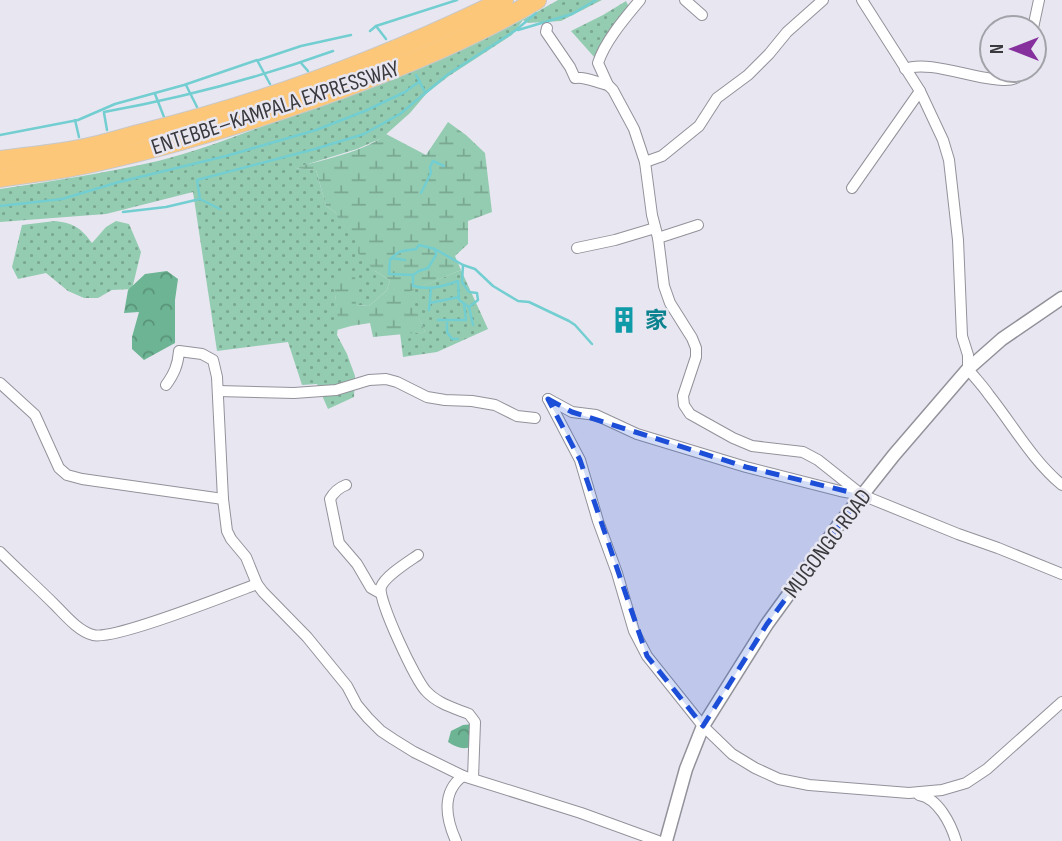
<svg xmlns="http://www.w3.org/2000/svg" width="1062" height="841" font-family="'Sofia Sans Condensed','Noto Sans SC',sans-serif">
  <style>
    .grass { fill: url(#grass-dots) }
    .forest { fill: url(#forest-crowns) }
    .wetland { fill: url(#wetland-marsh) }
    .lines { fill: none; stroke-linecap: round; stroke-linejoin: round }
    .stream { stroke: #73ced1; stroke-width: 2.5 }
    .minor-casing { stroke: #92929b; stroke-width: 12 }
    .tertiary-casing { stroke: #92929b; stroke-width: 15 }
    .motorway-casing { stroke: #c8c8c9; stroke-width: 20 }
    .minor { stroke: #fff; stroke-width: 10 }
    .tertiary { stroke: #fff; stroke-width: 12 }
    .motorway { stroke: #fdc77a; stroke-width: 18 }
    .marked { fill: #1d4ed8; fill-opacity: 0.2; stroke: #1d4ed8; stroke-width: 5; stroke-dasharray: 14 9; stroke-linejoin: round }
    .labels { text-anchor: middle; stroke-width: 5; stroke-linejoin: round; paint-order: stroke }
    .street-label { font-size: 23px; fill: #3a3a3e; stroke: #e8e7f1 }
    .culture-label { font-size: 23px; font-weight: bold; fill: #0d838f; stroke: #e8e7f1; text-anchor: start }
  </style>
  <defs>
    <pattern id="grass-dots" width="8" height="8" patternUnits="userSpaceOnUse" patternTransform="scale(1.75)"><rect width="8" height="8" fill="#94ccb1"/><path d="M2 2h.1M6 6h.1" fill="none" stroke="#7aa791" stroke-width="1.8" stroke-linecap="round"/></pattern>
    <pattern id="forest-crowns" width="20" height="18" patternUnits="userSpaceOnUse" patternTransform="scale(1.75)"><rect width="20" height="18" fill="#6cb493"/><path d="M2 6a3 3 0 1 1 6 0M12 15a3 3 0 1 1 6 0" fill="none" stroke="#5a9379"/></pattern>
    <pattern id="wetland-marsh" width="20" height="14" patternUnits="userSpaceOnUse" patternTransform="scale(1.75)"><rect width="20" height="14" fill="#94ccb1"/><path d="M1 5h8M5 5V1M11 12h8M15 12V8" fill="none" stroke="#7aa791"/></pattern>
  </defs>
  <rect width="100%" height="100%" fill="#e8e7f1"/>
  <g class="grass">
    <path d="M558,0H602L561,21L528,23L523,20L512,35L449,76L427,93L410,113L382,138L357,149L295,168L316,170L326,206L335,212L342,224L359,234L375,271L390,280L387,290L369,306L355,305L335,295L339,319L337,335L347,354L355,376L354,397L328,409L317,384L302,385L288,342L217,351L193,192L106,214L0,222V189C53,181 106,173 158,161C206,149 257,128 304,111C391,80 478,47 558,0Z"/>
    <polygon points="626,1 629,7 609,30 595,58 571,31 603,15"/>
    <path d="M55,221C74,223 81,228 92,243L106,227L116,221L129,224L141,252L132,289L112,290L98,298H84L68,291L46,273L18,279L12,267L22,225Z"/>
    <polygon points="461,270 488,329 437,352 403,357 400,333 425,332 408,292"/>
  </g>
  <g class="forest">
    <polygon points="167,271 178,279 175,300 175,343 144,360 132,349 132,337 139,312 124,313 128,290 145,274"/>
    <path d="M473,724L480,743C467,750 460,750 448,742L451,731L463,725Z"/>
  </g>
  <path class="wetland" d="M448,122L466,135L485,153L492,212L468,221V244L455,256L461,270L409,292L425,332L373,337L370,323L351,326L337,330C341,304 327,295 343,269L355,273L356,305L369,306L387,290L390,280L375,271L358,253L359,235L341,224L335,212L326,206L316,170L293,168C318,161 368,151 386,134L426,155Z"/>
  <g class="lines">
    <g class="stream">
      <polyline points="376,26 386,39"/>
      <polyline points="518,30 572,14 596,0"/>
      <polyline points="370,31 376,26 457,0"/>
      <polyline points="259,60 301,46 351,35"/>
      <polyline points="301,63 308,71"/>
      <polyline points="416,75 425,92"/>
      <polyline points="186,85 197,107"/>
      <polyline points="155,94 164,117"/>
      <path d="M104,112C182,98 258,78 333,51"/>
      <polyline points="104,113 107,130"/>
      <polyline points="75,120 79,137"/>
      <polyline points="0,135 78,120 115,104 184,85 257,60 270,84"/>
      <polyline points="421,193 431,173 430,167 433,161 444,166"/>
      <polyline points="200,199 197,180 315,149 364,134 400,114 447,75 516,30 536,13"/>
      <polyline points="0,206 62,199 119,182 226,156 316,130 365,111 405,92 420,81"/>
      <polyline points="123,212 166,207 200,199 220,209"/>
      <path d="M435,249L436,255L428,268L419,271L413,275L389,274L390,260C401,248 402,252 416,249L419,245L435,249L463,265L475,269L493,286L518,301L529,302L569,321L575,325L592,344"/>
      <polyline points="391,258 405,260"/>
      <polyline points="463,265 462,282 469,292 477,293 478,300 469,307 473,325"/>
      <path d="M413,275V286C429,290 442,287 458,281L459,300L469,307"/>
      <polyline points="430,303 459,297"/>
      <polyline points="429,310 431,289"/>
      <polyline points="438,320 466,320 464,304"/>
      <polyline points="447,323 447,332 452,339 458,339"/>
    </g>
    <defs>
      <g id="minor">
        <path d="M640,0C625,18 605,41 598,63L608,85L613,90L634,129L645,162L652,215L658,238L664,286L670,303L692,338L696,348V357L683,396L684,405L690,414L733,438L752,446L803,452L818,460L862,495"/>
        <polyline points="685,0 702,15"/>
        <path d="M862,0L920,91L943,140L949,160L958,240L962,336L968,355V369C975,378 983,386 989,395C1013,425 1032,460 1062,485"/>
        <path d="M547,28L546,32L570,67L575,78C585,76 597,83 608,85"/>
        <polyline points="1033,28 1039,0"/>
        <path d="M905,69C926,60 969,77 993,79C1001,80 1008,81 1016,78L1020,70"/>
        <polyline points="645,162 662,156 699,126 717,98 748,75 769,54 787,32 823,0"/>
        <polyline points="852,188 920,91"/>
        <polyline points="658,238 698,225"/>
        <polyline points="577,248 615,240 655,228"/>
        <polyline points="0,383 35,415 59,468 67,475 82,479 223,499"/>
        <path d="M166,385C174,374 178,365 179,351L202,354L213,360L217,377L223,499L227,531L231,539L246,557L257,584L263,592L307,637L347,686L357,705L368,718L381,731L393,739L414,752L463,776L581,813L658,841"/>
        <polyline points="218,391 294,393 336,390 369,380 386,379 397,382 427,397 445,400 472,401 495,405 517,416 535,418"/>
        <polyline points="548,399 580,460 598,521 617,573 634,631 647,656 703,726 732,754 755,768 779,779 809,785 909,793 942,790 966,783 987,769 1062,702"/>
        <polyline points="548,399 572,412 596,415 637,434 746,467 840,491 862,495 958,534 998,548 1062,574"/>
        <path d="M346,485C338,488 334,492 330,499L339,543L357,564L371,588L380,593"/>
        <path d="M0,552C18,570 37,587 55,605C65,615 78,631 93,635C113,641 230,594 257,584"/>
        <path d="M418,555C408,562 385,576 381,587C377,599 416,681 426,691C438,704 454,708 469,714L475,722L473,778"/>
        <path d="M919,795C938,798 951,824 956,841"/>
        <path d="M456,841C446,819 441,792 463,776"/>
      </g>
      <polyline id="tertiary" points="666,841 686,769 703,726 767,624 799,580 837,527 894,455 968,369 1002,339 1062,298"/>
      <g id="motorway">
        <path d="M0,160C28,156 57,154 84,148C105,144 125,137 146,132C270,101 390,56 504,0"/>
        <path d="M0,178C23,174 46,172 68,168C161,150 250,122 339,90C406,65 475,37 537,0"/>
      </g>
    </defs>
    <use href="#minor" class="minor-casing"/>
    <use href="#tertiary" class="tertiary-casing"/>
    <use href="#motorway" class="motorway-casing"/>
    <use href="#minor" class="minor"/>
    <use href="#tertiary" class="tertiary"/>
    <use href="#motorway" class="motorway"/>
  </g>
  <path class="marked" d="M548,399L572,412L746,467L862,495L767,624L703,726L647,656L580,460Z"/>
  <defs>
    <symbol id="building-bare" viewBox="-9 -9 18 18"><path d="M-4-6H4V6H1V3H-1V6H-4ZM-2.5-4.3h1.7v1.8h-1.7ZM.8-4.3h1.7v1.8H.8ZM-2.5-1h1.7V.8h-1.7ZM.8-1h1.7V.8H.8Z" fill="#0f9aa8" stroke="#e8e7f1" stroke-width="2.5" paint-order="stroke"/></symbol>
  </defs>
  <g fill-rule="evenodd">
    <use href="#building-bare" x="605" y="301" width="38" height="38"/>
  </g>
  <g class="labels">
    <g class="street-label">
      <text transform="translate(275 107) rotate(-18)" y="8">ENTEBBE–KAMPALA EXPRESSWAY</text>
      <text transform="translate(827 543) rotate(-53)" y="8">MUGONGO ROAD</text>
    </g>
    <g class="culture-label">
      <text x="645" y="328">家</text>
    </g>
  </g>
  <g transform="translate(1013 49) rotate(270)"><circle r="33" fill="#e8e7f1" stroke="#a2a2a9" stroke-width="2"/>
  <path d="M0-5L12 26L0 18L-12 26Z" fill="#86309d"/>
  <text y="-10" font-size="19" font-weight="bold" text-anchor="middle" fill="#3a3a3e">N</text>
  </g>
</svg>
